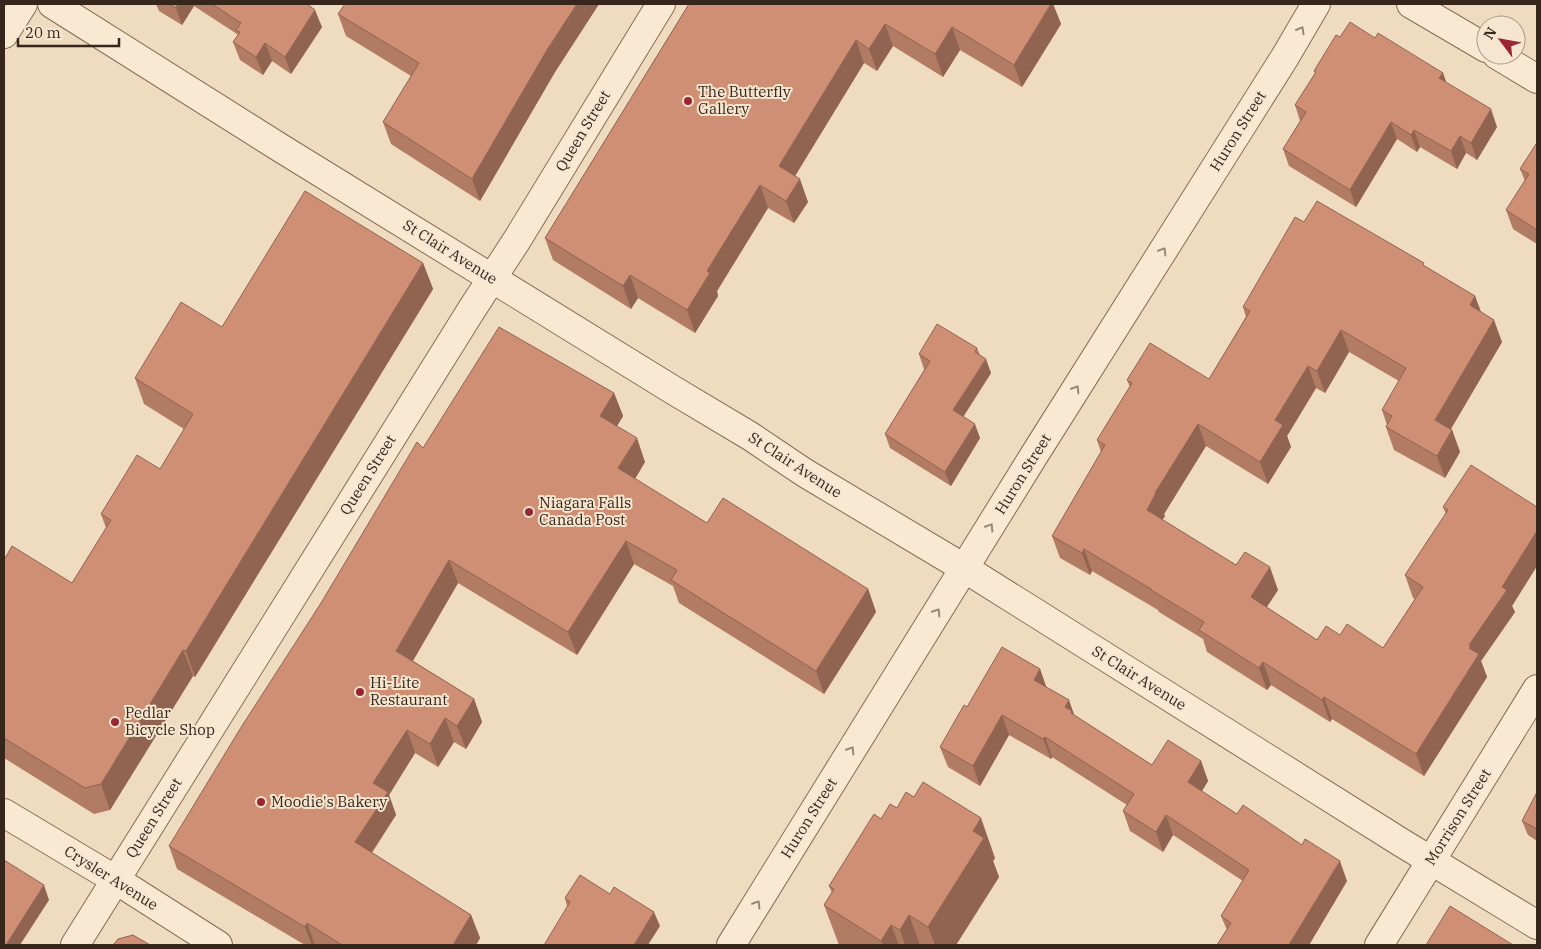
<svg xmlns="http://www.w3.org/2000/svg" width="1541" height="949" font-family="'IBM Plex Serif',serif">
  <style>
    .lines { fill: none; stroke-linecap: round; stroke-linejoin: round }
    .minor-casing { stroke: #886b57; stroke-width: 30 }
    .minor { stroke: #f9e9d2; stroke-width: 28 }
    .wall { fill: #b17b64 }
    .shaded-wall { fill: #906451 }
    .building { fill: #ce8f74; stroke: #906451 }
    .oneway { stroke: #988877 }
    .poi-dot { fill: #982634; stroke: #f6e6cf; stroke-width: 2 }
    .labels { text-anchor: middle; stroke-width: 4; stroke-linejoin: round; paint-order: stroke }
    .poi-label { font-size: 15px; fill: #37261c; stroke: #f6e6cf; text-anchor: start }
    .street-label { font-size: 15px; fill: #37261c; stroke: #f6e6cf }
  </style>
  <rect width="100%" height="100%" fill="#efdbbf"/>
  <g class="lines">
    <defs>
      <g id="minor">
        <polyline points="52,4 279,147 673,390 750,436 805,473 964,568 1402,843 1537,925"/>
        <polyline points="1411,4 1486,48"/>
        <polyline points="4,34 23,4"/>
        <polyline points="1497,55 1537,79"/>
        <polyline points="4,813 116,880 218,945"/>
        <polyline points="75,945 472,309 517,240 661,4"/>
        <polyline points="731,945 1033,457 1285,57 1316,4"/>
        <polyline points="1379,945 1537,689"/>
      </g>
    </defs>
    <use href="#minor" class="minor-casing"/>
    <use href="#minor" class="minor"/>
  </g>
  <g class="wall">
    <polygon points="156,4 307,4 322,27 291,74 272,61 263,75 240,60 233,42 238,35 237,34 194,6 182,25 159,11"/>
    <polygon points="345,4 599,4 555,72 480,201 391,144 383,122 411,76 346,36 338,14"/>
    <polygon points="689,4 1053,4 1061,24 1022,87 960,50 943,77 893,46 877,71 864,63 795,176 808,202 794,223 768,208 717,291 718,296 695,333 638,298 631,309 553,260 545,238"/>
    <polygon points="1340,37 1375,38 1443,73 1446,83 1497,127 1477,160 1466,153 1457,169 1420,147 1417,152 1397,139 1356,207 1289,166 1283,149 1300,121 1295,105 1315,73 1314,71"/>
    <polygon points="1537,145 1537,244 1513,229 1506,210 1525,181 1520,169"/>
    <polygon points="1304,222 1425,267 1475,296 1481,312 1502,342 1451,429 1452,430 1460,452 1445,478 1394,450 1386,427 1387,425 1382,410 1399,381 1349,352 1325,393 1316,388 1287,436 1291,447 1268,484 1206,446 1164,514 1165,516 1162,520 1278,590 1266,607 1317,640 1340,635 1383,648 1415,599 1413,598 1405,575 1446,514 1443,507 1537,507 1537,566 1512,606 1515,612 1481,661 1487,677 1424,776 1332,719 1330,722 1271,685 1267,690 1207,652 1203,639 1159,612 1158,610 1092,571 1090,575 1060,558 1052,536 1101,452 1097,440 1130,387 1127,380 1209,379 1246,317 1243,307"/>
    <polygon points="423,263 433,289 195,677 193,676 110,810 94,814 4,758 4,560 72,583 106,528 101,514 160,469 184,429 144,404 135,378 222,327"/>
    <polygon points="977,348 980,355 991,373 963,417 980,438 951,486 890,448 885,434 925,369 924,369 919,354"/>
    <polygon points="614,393 623,416 617,426 645,462 635,479 707,523 868,589 876,612 824,694 679,603 673,586 634,564 577,655 458,583 413,661 474,699 482,722 466,749 454,742 438,767 415,753 389,795 396,815 372,853 471,915 480,938 476,945 305,945 177,869 169,846 423,448"/>
    <polygon points="1040,669 1046,687 1074,715 1152,765 1201,761 1208,781 1202,791 1237,814 1347,881 1309,945 1217,945 1227,930 1221,916 1243,881 1173,835 1163,852 1130,831 1123,811 1127,805 1052,757 1051,759 1009,735 980,786 948,767 940,747 967,707"/>
    <polygon points="1537,792 1537,841 1528,835 1522,821"/>
    <polygon points="881,819 995,858 993,861 999,877 956,945 839,945 824,905 832,893 829,886"/>
    <polygon points="565,898 660,926 567,906"/>
  </g>
  <g class="shaded-wall">
    <polygon points="178,4 194,4 194,6 182,25 176,8"/>
    <polygon points="577,4 599,4 555,72 480,201 472,179 547,50"/>
    <polygon points="1051,4 1053,4 1061,24 1022,87 1014,65"/>
    <polygon points="315,10 322,27 291,74 285,57"/>
    <polygon points="885,24 893,46 877,71 869,49"/>
    <polygon points="952,27 960,50 943,77 935,54"/>
    <polygon points="856,40 864,63 787,189 779,166"/>
    <polygon points="265,43 272,61 263,75 256,57"/>
    <polygon points="1443,73 1449,90 1439,78"/>
    <polygon points="1491,109 1497,127 1477,160 1471,143"/>
    <polygon points="1391,122 1397,139 1356,207 1350,190"/>
    <polygon points="1414,130 1420,147 1417,152 1411,135"/>
    <polygon points="1460,136 1466,153 1457,169 1451,151"/>
    <polygon points="800,179 808,202 794,223 786,201"/>
    <polygon points="760,185 768,208 717,291 718,296 695,333 687,310 707,271"/>
    <polygon points="423,263 433,289 195,677 186,651"/>
    <polygon points="630,275 638,298 631,309 623,286"/>
    <polygon points="1475,296 1483,318 1470,305"/>
    <polygon points="1494,320 1502,342 1443,442 1435,420"/>
    <polygon points="1341,330 1349,352 1325,393 1317,371"/>
    <polygon points="986,359 991,373 958,425 953,410"/>
    <polygon points="1308,366 1316,388 1287,436 1291,447 1268,484 1260,462 1275,420"/>
    <polygon points="614,393 623,416 609,439 600,416"/>
    <polygon points="975,424 980,438 951,486 945,472"/>
    <polygon points="1198,424 1206,446 1164,514 1165,516 1155,532 1147,510 1155,493"/>
    <polygon points="1452,430 1460,452 1445,478 1437,456"/>
    <polygon points="637,438 645,462 627,492 618,468"/>
    <polygon points="1537,531 1537,566 1512,606 1515,612 1481,661 1487,677 1424,776 1416,754 1469,648 1469,645 1502,587"/>
    <polygon points="626,541 634,564 577,655 568,632"/>
    <polygon points="1084,549 1092,571 1090,575 1082,553"/>
    <polygon points="449,560 458,583 405,674 396,651"/>
    <polygon points="1270,567 1278,590 1259,619 1251,597"/>
    <polygon points="868,589 876,612 824,694 816,671"/>
    <polygon points="183,650 193,676 110,810 101,784"/>
    <polygon points="1263,662 1271,685 1267,690 1259,668"/>
    <polygon points="1040,669 1047,689 1034,680"/>
    <polygon points="1324,697 1332,719 1330,722 1322,700"/>
    <polygon points="474,699 482,722 466,749 457,726"/>
    <polygon points="1069,700 1076,720 1065,707"/>
    <polygon points="1002,715 1009,735 980,786 973,766"/>
    <polygon points="445,718 454,742 438,767 430,744"/>
    <polygon points="407,730 415,753 389,795 396,815 363,865 355,842 373,783"/>
    <polygon points="1045,737 1052,757 1051,759 1043,739"/>
    <polygon points="1201,761 1208,781 1195,802 1188,782"/>
    <polygon points="1166,815 1173,835 1163,852 1156,832"/>
    <polygon points="981,818 995,858 993,861 999,877 956,945 935,945 928,927 973,831"/>
    <polygon points="1340,861 1347,881 1309,945 1289,945"/>
    <polygon points="44,885 49,900 20,945 6,945"/>
    <polygon points="654,912 660,926 648,945 634,945"/>
    <polygon points="471,915 480,938 476,945 453,945"/>
    <polygon points="909,915 920,945 905,945 900,930"/>
    <polygon points="307,923 315,945 312,945 305,927"/>
    <polygon points="891,925 899,945 883,945 881,941"/>
  </g>
  <g class="building">
    <polygon points="169,4 178,4 176,8"/>
    <polygon points="212,4 307,4 315,10 285,57 265,43 256,57 233,42 240,32 236,30 241,23"/>
    <polygon points="345,4 577,4 547,50 472,179 383,122 419,63 338,14"/>
    <polygon points="689,4 1051,4 1014,65 952,27 935,54 885,24 869,49 856,40 779,166 800,179 786,201 760,185 707,271 710,273 687,310 630,275 623,286 545,238"/>
    <polygon points="1350,22 1375,38 1378,33 1443,73 1439,78 1491,109 1471,143 1460,136 1451,151 1414,130 1411,135 1391,122 1350,190 1283,149 1306,112 1295,105 1316,72 1314,71 1336,35 1340,37"/>
    <polygon points="1536,144 1537,145 1537,230 1506,210 1529,174 1520,169"/>
    <polygon points="305,191 423,263 186,651 183,650 101,784 85,788 4,738 4,560 12,546 72,583 111,520 101,514 137,455 160,469 193,414 135,378 181,302 222,327"/>
    <polygon points="1317,201 1424,263 1423,265 1475,296 1470,305 1494,320 1435,420 1452,430 1437,456 1386,427 1392,416 1382,410 1406,368 1341,330 1317,371 1308,366 1275,420 1283,425 1260,462 1198,424 1155,493 1156,493 1147,510 1236,565 1245,552 1270,567 1251,597 1317,640 1326,626 1340,635 1347,624 1383,648 1423,587 1405,575 1448,510 1443,507 1471,465 1537,507 1537,531 1502,587 1507,590 1469,645 1471,646 1469,648 1479,654 1416,754 1324,697 1322,700 1263,662 1259,668 1199,630 1204,622 1151,590 1151,589 1084,549 1082,553 1052,536 1105,445 1097,440 1132,383 1127,380 1150,343 1209,379 1250,311 1243,307 1295,217 1304,222"/>
    <polygon points="937,324 977,348 975,352 986,359 953,410 975,424 945,472 885,434 930,361 919,354"/>
    <polygon points="499,327 614,393 600,416 637,438 618,468 707,523 723,498 868,589 816,671 671,580 677,570 626,541 568,632 449,560 396,651 474,699 457,726 445,718 430,744 407,730 373,783 388,792 355,842 471,915 453,945 342,945 307,923 305,927 169,846 240,729 321,603 417,442 423,448"/>
    <polygon points="1002,647 1040,669 1034,680 1069,700 1065,707 1072,711 1071,713 1152,765 1168,740 1201,761 1188,782 1237,814 1243,805 1302,845 1305,839 1340,861 1289,945 1217,945 1231,923 1221,916 1249,870 1166,815 1156,832 1123,811 1134,794 1045,737 1043,739 1002,715 973,766 940,747 964,705 967,707"/>
    <polygon points="923,782 981,818 973,831 984,838 928,927 909,915 900,930 891,925 881,941 824,905 834,889 829,886 874,814 881,819 890,804 897,808 906,792 914,797"/>
    <polygon points="1537,792 1537,829 1522,821"/>
    <polygon points="4,860 44,885 6,945 4,945"/>
    <polygon points="580,875 610,894 614,887 654,912 634,945 544,945 570,902 565,898"/>
    <polygon points="1450,906 1513,945 1426,945"/>
    <polygon points="133,935 150,945 113,945 118,939"/>
  </g>
  <defs><path id="oneway-chevron" d="M-2-3.5L2.5 0L-2 3.5" fill="none" stroke-width="1.6" stroke-linecap="round" stroke-linejoin="round" transform="scale(1.25)"/></defs>
  <g class="oneway">
    <use href="#oneway-chevron" transform="translate(1301 30) rotate(-60)"/>
    <use href="#oneway-chevron" transform="translate(1163 251) rotate(-58)"/>
    <use href="#oneway-chevron" transform="translate(1076 389) rotate(-58)"/>
    <use href="#oneway-chevron" transform="translate(990 527) rotate(-58)"/>
    <use href="#oneway-chevron" transform="translate(937 612) rotate(-58)"/>
    <use href="#oneway-chevron" transform="translate(851 750) rotate(-58)"/>
    <use href="#oneway-chevron" transform="translate(757 904) rotate(-58)"/>
  </g>
  <g class="poi-dot">
    <circle cx="688" cy="101" r="5"/>
    <circle cx="529" cy="512" r="5"/>
    <circle cx="360" cy="692" r="5"/>
    <circle cx="115" cy="722" r="5"/>
    <circle cx="261" cy="802" r="5"/>
  </g>
  <g class="labels">
    <g class="poi-label">
      <text x="698" y="97">The Butterfly<tspan x="698" dy="17">Gallery</tspan></text>
      <text x="539" y="508">Niagara Falls<tspan x="539" dy="17">Canada Post</tspan></text>
      <text x="370" y="688">Hi-Lite<tspan x="370" dy="17">Restaurant</tspan></text>
      <text x="125" y="718">Pedlar<tspan x="125" dy="17">Bicycle Shop</tspan></text>
      <text x="271" y="807">Moodie's Bakery</text>
    </g>
    <g class="street-label">
      <text transform="translate(583 131) rotate(-59)" y="5">Queen Street</text>
      <text transform="translate(1238 131) rotate(-58)" y="5">Huron Street</text>
      <text transform="translate(450 252) rotate(32)" y="5">St Clair Avenue</text>
      <text transform="translate(795 465) rotate(33)" y="5">St Clair Avenue</text>
      <text transform="translate(1023 474) rotate(-58)" y="5">Huron Street</text>
      <text transform="translate(368 475) rotate(-58)" y="5">Queen Street</text>
      <text transform="translate(1139 678) rotate(32)" y="5">St Clair Avenue</text>
      <text transform="translate(1458 817) rotate(-58)" y="5">Morrison Street</text>
      <text transform="translate(154 818) rotate(-58)" y="5">Queen Street</text>
      <text transform="translate(809 818) rotate(-58)" y="5">Huron Street</text>
      <text transform="translate(111 878) rotate(32)" y="5">Crysler Avenue</text>
    </g>
  </g>
  <rect width="1541" height="949" fill="none" stroke="#37261c" stroke-width="10"/>
  <g transform="translate(1501 40) rotate(302)"><circle r="24" fill="#f6e6cf" stroke="#aa9987"/>
  <path d="M0-4L9 19L0 12L-9 19Z" fill="#982634"/>
  <text y="-8" font-size="14" font-weight="bold" text-anchor="middle" fill="#37261c">N</text>
  </g>
  <path d="M18 38v8h101v-8" fill="none" stroke="#37261c" stroke-width="2.5"/>
  <text x="25" y="38" font-size="15" fill="#37261c" stroke="#f6e6cf" stroke-width="4" paint-order="stroke">20 m</text>
</svg>
